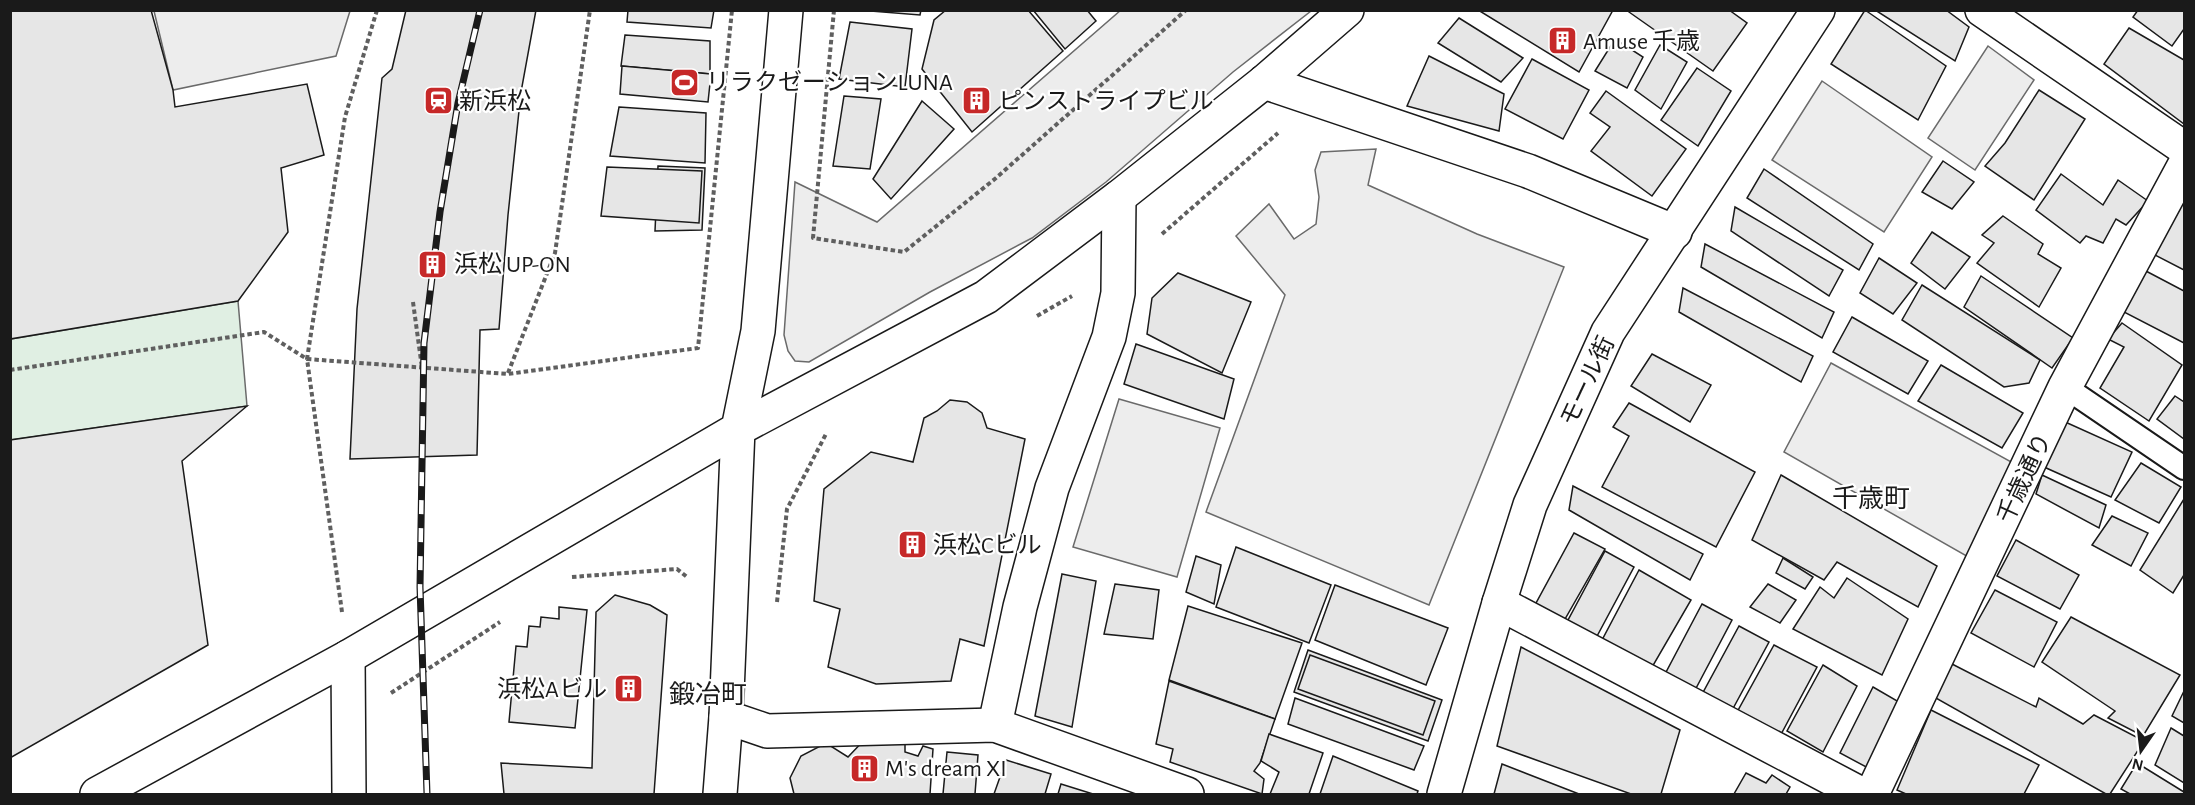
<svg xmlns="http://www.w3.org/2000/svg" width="2195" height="805" font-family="'Alegreya Sans','Noto Sans JP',sans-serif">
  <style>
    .green { fill: #e0efe3; stroke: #6a6a6a; stroke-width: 1.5 }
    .parking { fill: #ededed; stroke: #6a6a6a; stroke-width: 1.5 }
    .building { fill: #e6e6e6; stroke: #1a1a1a; stroke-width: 1.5 }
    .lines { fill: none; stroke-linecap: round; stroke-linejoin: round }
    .lane-casing { stroke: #1a1a1a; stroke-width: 26 }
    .street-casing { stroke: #1a1a1a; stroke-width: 36 }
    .secondary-casing { stroke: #1a1a1a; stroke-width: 36 }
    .path { stroke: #5f5f5f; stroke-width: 4; stroke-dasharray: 4.5 3; stroke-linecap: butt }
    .lane { stroke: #fff; stroke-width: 22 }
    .street { stroke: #fff; stroke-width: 33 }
    .secondary { stroke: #fff; stroke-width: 33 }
    .rail-casing { stroke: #1a1a1a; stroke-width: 7 }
    .rail { stroke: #fff; stroke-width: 4.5; stroke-dasharray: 14; stroke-linecap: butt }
    .labels { text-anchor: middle; stroke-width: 4.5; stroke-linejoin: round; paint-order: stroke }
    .poi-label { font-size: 24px; fill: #1a1a1a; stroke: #fff; text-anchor: start }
    .street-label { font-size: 24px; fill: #1a1a1a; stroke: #fff }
    .neighbourhood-label { font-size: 26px; fill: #1a1a1a; stroke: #fff }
  </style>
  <rect width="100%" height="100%" fill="#fff"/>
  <polygon class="green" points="238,301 247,406 11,440 11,339"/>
  <g class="parking">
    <polygon points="1121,10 1311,11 1233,72 1106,182 1032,238 930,292 809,362 795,361 788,351 784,335 795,182 877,222"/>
    <polygon points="154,11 350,11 336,56 173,90"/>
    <polygon points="1988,46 2034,80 1975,170 1928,138"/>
    <polygon points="1822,81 1932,157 1884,232 1772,160"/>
    <polygon points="1376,149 1368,185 1477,234 1564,267 1429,605 1206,512 1285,295 1236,236 1269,204 1294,239 1316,224 1319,197 1315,170 1321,152"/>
    <polygon points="1831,363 2015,464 1970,558 1784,452"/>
    <polygon points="1119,399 1220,428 1177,577 1073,547"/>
  </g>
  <g class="building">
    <polygon points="10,10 151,10 173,90 175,107 307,84 324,155 281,168 288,232 238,301 10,339"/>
    <polygon points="406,10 536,10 521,92 508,215 499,329 480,330 477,455 350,459 357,309 382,78 392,69"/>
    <polygon points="628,10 714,10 711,28 627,22"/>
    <polygon points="858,10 921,10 920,15"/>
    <polygon points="946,10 1028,10 1063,51 972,132 922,69 934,20"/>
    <polygon points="1033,10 1087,10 1096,21 1065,49"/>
    <polygon points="1478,10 1613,10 1579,72"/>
    <polygon points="1631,10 1729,10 1747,23 1713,71 1629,12"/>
    <polygon points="1865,10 1946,66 1918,120 1831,64"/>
    <polygon points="1875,10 1946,10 1969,27 1955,61"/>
    <polygon points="2138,10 2184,10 2184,29 2172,46 2133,17"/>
    <polygon points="1459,18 1523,58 1501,82 1438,43"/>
    <polygon points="850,22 912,29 905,87 839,79"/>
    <polygon points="2129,28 2184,60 2184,124 2104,64"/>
    <polygon points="625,35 710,41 710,74 621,66"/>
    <polygon points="1615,39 1643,57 1627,88 1595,71"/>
    <polygon points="1660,45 1687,62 1661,109 1635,90"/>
    <polygon points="1429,56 1504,94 1499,131 1407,106"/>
    <polygon points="1532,59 1589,90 1563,139 1505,109"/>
    <polygon points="622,66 711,74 708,102 620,94"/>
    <polygon points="1697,68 1731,91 1698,146 1661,120"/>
    <polygon points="2039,90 2085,119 2034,200 1985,166 2005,143"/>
    <polygon points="1606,91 1686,149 1652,196 1591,151 1610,127 1590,113"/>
    <polygon points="844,96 881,99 870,169 833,166"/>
    <polygon points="922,101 954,129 891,199 873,179"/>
    <polygon points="619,107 706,113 705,163 610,156"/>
    <polygon points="1943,161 1974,182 1952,209 1922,192"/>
    <polygon points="658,166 705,168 702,230 655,231"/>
    <polygon points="607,167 702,171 699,223 601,216"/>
    <polygon points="1764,169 1873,244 1859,270 1747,198"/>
    <polygon points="2061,174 2103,205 2118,180 2148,201 2126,225 2116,219 2103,243 2086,236 2080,243 2036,210"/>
    <polygon points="2184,193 2184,270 2153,254"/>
    <polygon points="1735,207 1843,270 1829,296 1731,231"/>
    <polygon points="2003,216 2043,244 2038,254 2061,268 2039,307 1977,263 1994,243 1982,235"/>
    <polygon points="1932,232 1970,257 1945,289 1911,263"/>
    <polygon points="1705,244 1834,312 1822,338 1701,267"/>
    <polygon points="1879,258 1917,283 1893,314 1860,293"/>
    <polygon points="2144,270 2184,291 2184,343 2122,311"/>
    <polygon points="1178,273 1251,302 1222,373 1147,334 1152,298"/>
    <polygon points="1981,276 2073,338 2052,368 1964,307"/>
    <polygon points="1922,285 2040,360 2029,383 2004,387 1902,320"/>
    <polygon points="1683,288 1813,356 1801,382 1679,312"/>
    <polygon points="1852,317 1928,361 1908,394 1833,352"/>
    <polygon points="2122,323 2182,365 2149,421 2100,388 2124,347 2108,339"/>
    <polygon points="1136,344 1234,379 1224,419 1124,384"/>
    <polygon points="1652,354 1711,385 1690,422 1631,386"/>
    <polygon points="1941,365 2023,413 2002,448 1918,401"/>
    <polygon points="2175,396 2184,402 2184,439 2157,419"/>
    <polygon points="950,400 967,402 982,413 987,428 1025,439 984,646 960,639 951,681 876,684 828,667 840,609 814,601 824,489 871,452 913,462 924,418 937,411"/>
    <polygon points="1629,403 1755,472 1716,547 1602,487 1629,436 1613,427"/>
    <polygon points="247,406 182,461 208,645 10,758 10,440"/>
    <polygon points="2063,421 2132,452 2111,497 2044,467"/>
    <polygon points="2141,463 2181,487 2159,523 2115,500"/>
    <polygon points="1781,475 1937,566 1918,607 1837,562 1824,580 1752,540"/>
    <polygon points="2042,475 2106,505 2099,528 2036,494"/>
    <polygon points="1573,486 1703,554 1690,580 1569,510"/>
    <polygon points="2184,499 2184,575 2173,593 2140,570"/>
    <polygon points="2112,516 2148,533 2131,566 2092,545"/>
    <polygon points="1574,533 1605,549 1565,619 1535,605"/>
    <polygon points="2016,540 2079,575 2060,609 1997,576"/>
    <polygon points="1236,547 1331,585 1309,643 1216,607"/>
    <polygon points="1605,551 1634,567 1596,638 1567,622"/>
    <polygon points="1196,556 1221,565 1214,604 1186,592"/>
    <polygon points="1783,558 1813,577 1805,589 1776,573"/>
    <polygon points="1639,570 1691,600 1651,669 1601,642"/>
    <polygon points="1062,574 1096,581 1072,727 1035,716"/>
    <polygon points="1847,578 1908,619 1882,675 1793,629 1820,587 1834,598"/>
    <polygon points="1115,584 1159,590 1153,639 1104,634"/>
    <polygon points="1768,584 1796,600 1780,623 1750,607"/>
    <polygon points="1335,585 1448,628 1426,685 1315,640"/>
    <polygon points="1995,590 2057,622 2034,667 1971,633"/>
    <polygon points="615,595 650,605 667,615 654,794 504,794 501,763 592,768 596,612"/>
    <polygon points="1702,604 1732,620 1694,692 1664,676"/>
    <polygon points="1188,606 1302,643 1275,719 1169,680"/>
    <polygon points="559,607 587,610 575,728 509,722 516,646 527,647 529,626 540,627 541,617 559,619"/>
    <polygon points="2071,617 2180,675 2143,736 2108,718 2115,711 2042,662"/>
    <polygon points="1739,626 1769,642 1730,714 1700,698"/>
    <polygon points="1774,645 1817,667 1779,738 1736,714"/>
    <polygon points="1521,647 1680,730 1661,794 1631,794 1497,746"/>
    <polygon points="1308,650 1442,700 1428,741 1294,692"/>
    <polygon points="1310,655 1435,701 1423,735 1298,689"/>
    <polygon points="1952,664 2036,707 2039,698 2083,724 2094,715 2144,741 2110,794 2106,794 1934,697"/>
    <polygon points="1823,665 1857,686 1823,752 1787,731"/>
    <polygon points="1169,681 1275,719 1260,763 1254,771 1264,779 1262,794 1170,762 1173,749 1156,744"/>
    <polygon points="1873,687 1899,702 1870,769 1840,753"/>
    <polygon points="2184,691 2184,723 2172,716"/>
    <polygon points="1295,698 1424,746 1414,770 1288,724"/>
    <polygon points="1931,710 2039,765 2024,794 1906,794 1897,790"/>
    <polygon points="2171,728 2184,736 2184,783 2155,765"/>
    <polygon points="1269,734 1323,753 1309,794 1270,794 1279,772 1261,761"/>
    <polygon points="867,737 905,744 905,752 918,756 923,746 933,749 930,794 794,794 790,778 801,756 826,743 848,757"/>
    <polygon points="947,752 978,755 975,794 943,794"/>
    <polygon points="1333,756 1418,791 1417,794 1320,794"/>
    <polygon points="1006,760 1051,774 1045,794 994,794"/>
    <polygon points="2137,763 2184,792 2184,794 2130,794 2121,789"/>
    <polygon points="1502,764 1579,794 1494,794"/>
    <polygon points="1746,773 1766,783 1772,775 1790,787 1786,794 1734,794"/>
    <polygon points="1061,784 1093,794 1058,794"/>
  </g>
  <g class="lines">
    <defs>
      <polyline id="lane" points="2065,387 2184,468"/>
      <g id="street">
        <polyline points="1982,10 2184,148"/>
        <polyline points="1264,82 1528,171 1675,232"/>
        <polyline points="1499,603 1861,794"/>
        <polyline points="348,657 349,794"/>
        <polyline points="726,717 767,731 995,725 1187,794"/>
        <polyline points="995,725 1020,607 1052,488 1109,337 1118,293 1119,197"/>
        <polyline points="720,794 726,717 738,429 986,297 1119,197 1264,82 1347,10"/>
        <polyline points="1444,794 1499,603 1530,505 1608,332 1818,10"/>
        <polyline points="1872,794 2065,387 2184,166"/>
      </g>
      <polyline id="secondary" points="97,794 348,657 738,429 758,331 786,10"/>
    </defs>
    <use href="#lane" class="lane-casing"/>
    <use href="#street" class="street-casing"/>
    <use href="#secondary" class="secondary-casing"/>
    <g class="path">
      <polyline points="834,10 813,238 904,252 996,178 1186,10"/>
      <polyline points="1162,234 1278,133"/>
      <polyline points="413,302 422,368"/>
      <polyline points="1037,316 1072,296"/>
      <polyline points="10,370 264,332 307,359 508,374 698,348 732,10"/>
      <polyline points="508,373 555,253 590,10"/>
      <polyline points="572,577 677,569 687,577"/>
      <polyline points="777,602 787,509 826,434"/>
      <polyline points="342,612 307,359 345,117 377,10"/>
      <polyline points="391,693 500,622"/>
    </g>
    <use href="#lane" class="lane"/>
    <use href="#street" class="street"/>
    <use href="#secondary" class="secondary"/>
    <defs>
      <polyline id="rail" points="427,794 420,587 424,343 440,212 458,103 480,10"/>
    </defs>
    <use href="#rail" class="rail-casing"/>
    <use href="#rail" class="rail"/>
  </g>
  <defs>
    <symbol id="building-square" viewBox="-11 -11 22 22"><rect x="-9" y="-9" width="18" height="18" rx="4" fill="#c62828" stroke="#fff"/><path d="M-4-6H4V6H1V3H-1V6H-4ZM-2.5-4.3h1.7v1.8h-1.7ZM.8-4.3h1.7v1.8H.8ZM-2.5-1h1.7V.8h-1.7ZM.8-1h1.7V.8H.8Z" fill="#fff"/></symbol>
    <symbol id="stadium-square" viewBox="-11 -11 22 22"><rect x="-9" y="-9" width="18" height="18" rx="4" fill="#c62828" stroke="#fff"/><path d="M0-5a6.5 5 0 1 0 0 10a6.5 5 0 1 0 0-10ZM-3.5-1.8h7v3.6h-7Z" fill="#fff"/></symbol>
    <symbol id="station-square" viewBox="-11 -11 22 22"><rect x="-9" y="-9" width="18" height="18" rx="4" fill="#c62828" stroke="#fff"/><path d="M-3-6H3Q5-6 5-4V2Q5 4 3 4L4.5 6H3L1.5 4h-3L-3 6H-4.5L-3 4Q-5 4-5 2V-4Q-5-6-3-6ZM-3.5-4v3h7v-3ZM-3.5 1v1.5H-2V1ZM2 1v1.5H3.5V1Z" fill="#fff"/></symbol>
  </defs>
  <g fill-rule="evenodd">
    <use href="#building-square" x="1546" y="24" width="33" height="33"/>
    <use href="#stadium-square" x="668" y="66" width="33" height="33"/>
    <use href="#station-square" x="422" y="84" width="33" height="33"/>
    <use href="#building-square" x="960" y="84" width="33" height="33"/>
    <use href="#building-square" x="416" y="248" width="33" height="33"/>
    <use href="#building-square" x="896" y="528" width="33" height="33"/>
    <use href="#building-square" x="612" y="672" width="33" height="33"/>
    <use href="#building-square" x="848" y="752" width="33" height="33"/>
  </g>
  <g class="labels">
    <g class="poi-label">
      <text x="1583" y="49">Amuse 千歳</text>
      <text x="706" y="90">リラクゼーションLUNA</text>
      <text x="459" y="109">新浜松</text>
      <text x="998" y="109">ピンストライプビル</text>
      <text x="454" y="272">浜松 UP-ON</text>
      <text x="933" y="553">浜松Cビル</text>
      <text x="607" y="697" text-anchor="end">浜松Aビル</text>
      <text x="885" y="776">M's dream XI</text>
    </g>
    <g class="street-label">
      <text transform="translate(1587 381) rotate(-65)" y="8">モール街</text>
      <text transform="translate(2024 478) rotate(-65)" y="8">千歳通り</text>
    </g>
    <g class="neighbourhood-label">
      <text x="1871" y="507">千歳町</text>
      <text x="708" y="703">鍛冶町</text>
    </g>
  </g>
  <rect width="2195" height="805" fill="none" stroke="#1a1a1a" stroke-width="24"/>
  <g transform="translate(2141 751) rotate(194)" stroke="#ffffff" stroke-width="4.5" paint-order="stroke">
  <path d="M0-4.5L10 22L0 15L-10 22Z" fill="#1a1a1a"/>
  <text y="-9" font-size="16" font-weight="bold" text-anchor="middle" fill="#1a1a1a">N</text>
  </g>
</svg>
